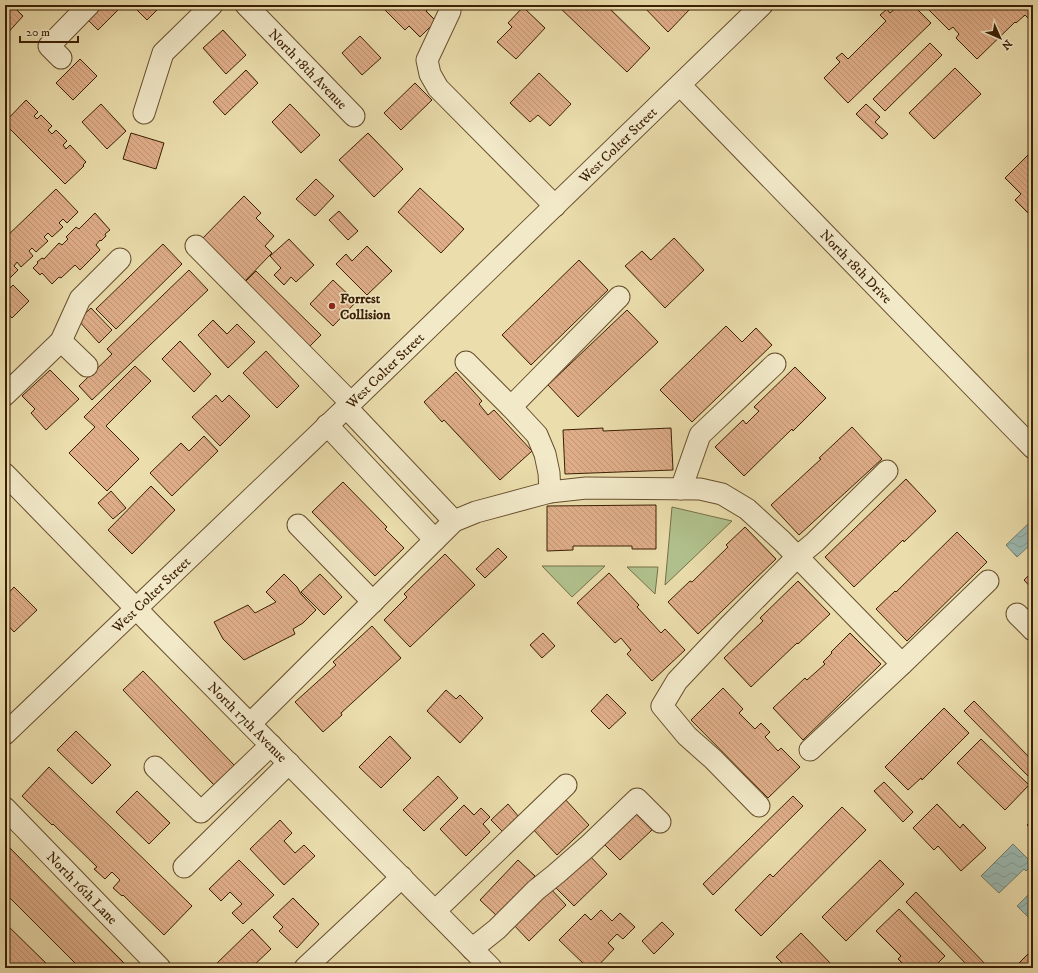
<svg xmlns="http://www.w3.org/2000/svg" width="1038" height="973" font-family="'IM FELL DW Pica',serif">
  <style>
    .green { fill: #b1c28e; stroke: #767048 }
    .water { fill: url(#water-waves); stroke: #757c6c }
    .building { fill: url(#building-back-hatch); stroke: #3b1f03 }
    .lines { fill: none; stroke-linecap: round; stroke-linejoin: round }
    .minor-casing { stroke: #674e2d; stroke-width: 23 }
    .minor { stroke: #f2e9c9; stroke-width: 21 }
    .poi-dot { fill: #8f2418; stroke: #f2e9c9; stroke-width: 1.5 }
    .labels { text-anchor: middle; stroke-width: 3; stroke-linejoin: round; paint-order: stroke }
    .street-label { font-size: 14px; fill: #3b1f03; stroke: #f2e9c9 }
    .poi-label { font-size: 14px; font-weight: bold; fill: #3b1f03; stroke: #f2e9c9; text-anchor: start }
  </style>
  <defs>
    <pattern id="water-waves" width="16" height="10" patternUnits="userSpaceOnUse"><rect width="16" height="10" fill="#9bbab2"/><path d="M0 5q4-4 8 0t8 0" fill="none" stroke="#869f97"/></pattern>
    <pattern id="building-back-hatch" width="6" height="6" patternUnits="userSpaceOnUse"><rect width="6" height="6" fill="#dfae89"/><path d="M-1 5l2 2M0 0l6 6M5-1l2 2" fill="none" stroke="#c09575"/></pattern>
  </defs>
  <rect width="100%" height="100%" fill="#ebddac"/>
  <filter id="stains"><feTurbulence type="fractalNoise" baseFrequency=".005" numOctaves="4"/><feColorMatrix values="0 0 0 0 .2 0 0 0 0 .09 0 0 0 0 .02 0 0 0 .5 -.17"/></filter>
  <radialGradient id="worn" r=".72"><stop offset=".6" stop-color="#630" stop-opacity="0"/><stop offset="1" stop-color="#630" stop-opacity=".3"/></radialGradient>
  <g class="green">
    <polygon points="672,507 732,521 665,585"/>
    <polygon points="542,566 605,566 572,597"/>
    <polygon points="627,567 658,567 655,594"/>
  </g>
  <g class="water">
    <polygon points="1030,522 1033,525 1033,542 1017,557 1006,545"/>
    <polygon points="1013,844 1033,864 1026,871 1024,869 999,893 981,876"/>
    <polygon points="1033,890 1033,917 1030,919 1017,906"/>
  </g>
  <g class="building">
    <polygon points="5,5 12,5 23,16 5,36"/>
    <polygon points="96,5 119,5 121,7 98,30 84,16"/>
    <polygon points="132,5 162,5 147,20"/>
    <polygon points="296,5 306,5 301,10"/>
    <polygon points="380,5 425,5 429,9 426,11 436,21 420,37 409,26 405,30"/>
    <polygon points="557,5 606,5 650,48 627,72"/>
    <polygon points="642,5 686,5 690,9 668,32"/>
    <polygon points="899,5 913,5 931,23 848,103 824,78 840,62 836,58 842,53 848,59 886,21 880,15 887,9 890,13"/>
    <polygon points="924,5 1033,5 1033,17 1030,20 1025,15 1016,23 1015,22 977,59 956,38 959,34 953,27 949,30"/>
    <polygon points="523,7 545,28 516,59 497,42 512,27 508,23"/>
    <polygon points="223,30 246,55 226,74 203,48"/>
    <polygon points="360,36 381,58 362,75 342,53"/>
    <polygon points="930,43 942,55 885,111 873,99"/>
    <polygon points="80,59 97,76 73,100 56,83"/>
    <polygon points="955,68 981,94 934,139 909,113"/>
    <polygon points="246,70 258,83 225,115 213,102"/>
    <polygon points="539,73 571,104 550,126 538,115 530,122 510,103"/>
    <polygon points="415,83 432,100 401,130 384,113"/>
    <polygon points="26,100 38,112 34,116 37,119 41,115 52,126 48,130 52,134 56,130 67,141 63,145 66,149 70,145 86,162 83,165 84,166 65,184 5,124 5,122"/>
    <polygon points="101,104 126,131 107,149 82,122"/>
    <polygon points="290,104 320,135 301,153 272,122"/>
    <polygon points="866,104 880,117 875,122 888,134 882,139 856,114"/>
    <polygon points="131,133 164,143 156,169 123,159"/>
    <polygon points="368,133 403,169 374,197 339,160"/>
    <polygon points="1029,154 1033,157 1033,218 1015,200 1021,194 1005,178"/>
    <polygon points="316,179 334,196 315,216 296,199"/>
    <polygon points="420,188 464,229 441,253 398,212"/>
    <polygon points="56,189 78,212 67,223 63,219 59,223 63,227 52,237 48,233 44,237 48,241 36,252 32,248 29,251 33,256 21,267 17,262 14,266 18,270 7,281 6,280 5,281 5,238"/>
    <polygon points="244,196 261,213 256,218 274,236 265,246 272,253 243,283 200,241"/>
    <polygon points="339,211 358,231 348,240 329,220"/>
    <polygon points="95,213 110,230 105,234 106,236 101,241 100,240 96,245 100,250 80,270 75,265 61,278 59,277 52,284 42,273 40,275 33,268 38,263 37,262 42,258 44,259 59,243 62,245 68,239 66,237 76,227 79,229"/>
    <polygon points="674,238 704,270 665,308 625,266 642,251 651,260"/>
    <polygon points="289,239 314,265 296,282 291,277 284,285 274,275 281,268 270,256"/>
    <polygon points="163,244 182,264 116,329 96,309"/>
    <polygon points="367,246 392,271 367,295 336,264 346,254 352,261"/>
    <polygon points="579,260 608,290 531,365 502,335"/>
    <polygon points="189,270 208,290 92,400 79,386 112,354 107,349"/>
    <polygon points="256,271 321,335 308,348 243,284"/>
    <polygon points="333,280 356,302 333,326 310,304"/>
    <polygon points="13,285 29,301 12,318 5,311 5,293"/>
    <polygon points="91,308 112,330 99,343 78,320"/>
    <polygon points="627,310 658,342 578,417 548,385"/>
    <polygon points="213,320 227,334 237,324 255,342 228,368 198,335"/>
    <polygon points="726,326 742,342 756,328 772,345 692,422 660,390"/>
    <polygon points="180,341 211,374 194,392 162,359"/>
    <polygon points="266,351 299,386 277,408 243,373"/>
    <polygon points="135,366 151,381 106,426 139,459 107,491 69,453 95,427 84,417"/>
    <polygon points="795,367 826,398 793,431 792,429 744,476 715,447 743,420 746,424 759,411 754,407"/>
    <polygon points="50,370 79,399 46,430 31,413 35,409 22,396"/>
    <polygon points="456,372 482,401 479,404 488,415 494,410 532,451 500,480 444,420 442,422 424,402"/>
    <polygon points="216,395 222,402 229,395 250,416 220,446 192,417"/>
    <polygon points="852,427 882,459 799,535 771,505 821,459 819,458"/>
    <polygon points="603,428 603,431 671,428 673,470 565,474 563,430"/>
    <polygon points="204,436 218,451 172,496 150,473 181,443 189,451"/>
    <polygon points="906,479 936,511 904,542 903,540 854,587 825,557"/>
    <polygon points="343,482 387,527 385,529 404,548 375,576 312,512"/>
    <polygon points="151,486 175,510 132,554 108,530"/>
    <polygon points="111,491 126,508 113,519 98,503"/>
    <polygon points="656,505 656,549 632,549 632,546 573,546 573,550 547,551 547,506"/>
    <polygon points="745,527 776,559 698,634 668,602 690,581 692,582 728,547 726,545"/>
    <polygon points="957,532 987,562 907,641 876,609 895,591 896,592"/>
    <polygon points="498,548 507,557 485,578 476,569"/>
    <polygon points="445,554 475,585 410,647 384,620 407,597 404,594"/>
    <polygon points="1033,571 1033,590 1024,580"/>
    <polygon points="609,573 639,605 637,607 661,633 665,629 685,650 652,681 627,654 631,650 621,638 615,643 577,603"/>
    <polygon points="284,574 297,587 301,594 316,610 303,623 293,629 295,634 244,660 223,639 214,622 248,605 255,613 276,602 266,592"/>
    <polygon points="320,574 342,597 324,615 301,592"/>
    <polygon points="798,581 830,614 798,644 797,643 751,687 724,658 763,621 760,618"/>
    <polygon points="14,587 37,610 14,632 5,622 5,597"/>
    <polygon points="372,626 401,658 341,713 342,715 323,732 295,702 336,665 333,662"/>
    <polygon points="543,633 555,646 542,658 530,645"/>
    <polygon points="850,633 881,664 803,740 773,708 805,678 807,680 825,664 823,662 832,653 831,652"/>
    <polygon points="143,671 235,766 215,786 123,690"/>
    <polygon points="723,688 743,709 739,713 755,729 761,723 770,732 765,737 778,751 781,748 800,767 768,798 691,720"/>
    <polygon points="446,690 456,699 460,695 483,718 460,743 427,711"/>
    <polygon points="607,694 626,713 609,729 591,711"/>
    <polygon points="974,701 1033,761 1033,771 1028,776 964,711"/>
    <polygon points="944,708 969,733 922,780 921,778 908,790 885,767"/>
    <polygon points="76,731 111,765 92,784 57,750"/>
    <polygon points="390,736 411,758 381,788 359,767"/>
    <polygon points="981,739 1029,785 1005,810 957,763"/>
    <polygon points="49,767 192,906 164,935 123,895 122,896 113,888 120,880 112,872 105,879 94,869 97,867 53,824 52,825 22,796"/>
    <polygon points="438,776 458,798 424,831 403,810"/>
    <polygon points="884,782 913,812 903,822 874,791"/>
    <polygon points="137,791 170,823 149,844 116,812"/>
    <polygon points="793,796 803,806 713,895 703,884"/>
    <polygon points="563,797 589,825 557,855 531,827"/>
    <polygon points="508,804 519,817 503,832 491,820"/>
    <polygon points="937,804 960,828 963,824 986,848 961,871 938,846 934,850 913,828"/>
    <polygon points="464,805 474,815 481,808 490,817 483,824 490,832 466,856 440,829"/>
    <polygon points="842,807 866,830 761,936 735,910 770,874 773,877"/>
    <polygon points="633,811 652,830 620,860 602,842"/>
    <polygon points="1033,819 1033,830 1027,825"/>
    <polygon points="280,820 292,833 284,841 295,853 304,845 315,856 284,885 250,849"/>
    <polygon points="5,843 129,968 80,968 5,893"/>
    <polygon points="588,854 607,874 574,906 555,887"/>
    <polygon points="239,860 274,895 243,924 232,913 242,904 230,892 221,901 209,889"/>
    <polygon points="518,860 535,876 497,916 480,900"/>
    <polygon points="880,860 904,884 846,941 822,917"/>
    <polygon points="549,887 566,905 529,941 512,923"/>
    <polygon points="916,892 989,968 970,968 906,902"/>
    <polygon points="293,898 319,924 297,948 279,931 283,927 273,917"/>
    <polygon points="899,909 945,956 933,968 907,968 898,959 901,956 876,931"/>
    <polygon points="601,910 612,921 620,913 635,927 623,939 617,934 608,943 614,949 596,968 588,968 559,940 585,914 591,920"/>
    <polygon points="662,922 674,934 654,954 642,941"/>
    <polygon points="5,923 51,968 5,968"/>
    <polygon points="252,929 271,949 251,968 212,968"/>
    <polygon points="801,933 835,968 787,968 776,957"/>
    <polygon points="1033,949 1033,968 1020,968 1017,965"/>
  </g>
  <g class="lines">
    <defs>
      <g id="minor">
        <path id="s1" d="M246,5L354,116"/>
        <polyline points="450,11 427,60 430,74 438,88 555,206"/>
        <polyline points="61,58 49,46 89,5"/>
        <path id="s2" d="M680,85L1033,448"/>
        <polyline points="144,113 163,53 212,5"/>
        <polyline points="196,246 351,403"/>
        <polyline points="61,341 87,366"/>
        <polyline points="466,362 511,407 537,435 545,454 549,473 550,492"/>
        <polyline points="5,395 61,341 80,299 120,259"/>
        <polyline points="346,407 454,521"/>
        <polyline points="511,407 619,297"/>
        <polyline points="327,425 435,540"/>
        <path id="s3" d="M5,474L156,629L491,968"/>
        <polyline points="681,489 700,435 775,364"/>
        <polyline points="298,525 373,602"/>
        <polyline points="1017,614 1033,630"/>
        <polyline points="250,724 454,521 476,512 550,492 586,488 700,489 722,494 747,509 782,541 902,664"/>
        <path id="s4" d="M5,734L351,403L762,5"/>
        <polyline points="810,750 902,664 988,581"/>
        <polyline points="155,767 201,812 271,745"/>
        <polyline points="759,806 713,759 687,736 662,706 677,681 728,627 797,557 815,542 887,471"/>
        <path id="s5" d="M5,808L160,968"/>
        <polyline points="184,867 289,763"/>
        <polyline points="435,911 566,785"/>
        <polyline points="472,949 497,929 536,890 556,874 588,846 637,799 660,822"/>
        <polyline points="305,968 402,877"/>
      </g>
    </defs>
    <use href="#minor" class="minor-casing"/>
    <use href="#minor" class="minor"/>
  </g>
  <circle class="poi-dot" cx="332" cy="306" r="4"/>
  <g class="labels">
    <g class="street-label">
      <text dy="5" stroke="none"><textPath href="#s1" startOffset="89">North 18th Avenue</textPath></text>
      <text dy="5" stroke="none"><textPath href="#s4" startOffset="850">West Colter Street</textPath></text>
      <text dy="5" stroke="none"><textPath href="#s2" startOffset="253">North 18th Drive</textPath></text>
      <text dy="5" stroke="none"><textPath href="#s4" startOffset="526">West Colter Street</textPath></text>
      <text dy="5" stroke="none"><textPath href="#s4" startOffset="202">West Colter Street</textPath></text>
      <text dy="5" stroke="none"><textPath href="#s3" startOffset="347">North 17th Avenue</textPath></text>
      <text dy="5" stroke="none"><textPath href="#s5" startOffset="111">North 16th Lane</textPath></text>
    </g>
    <g class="poi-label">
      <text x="340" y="303">Forrest<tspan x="340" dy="16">Collision</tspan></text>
    </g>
  </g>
  <rect width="1038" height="973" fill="none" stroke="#ebddac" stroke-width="20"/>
  <rect x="6" y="6" width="1026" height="961" fill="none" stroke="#3b1f03" stroke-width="2"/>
  <rect x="10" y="10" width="1018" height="953" fill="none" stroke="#3b1f03"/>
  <g transform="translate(1000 38) rotate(135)" stroke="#f2e9c9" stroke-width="3" paint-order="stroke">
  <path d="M0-3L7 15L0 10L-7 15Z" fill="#3b1f03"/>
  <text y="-6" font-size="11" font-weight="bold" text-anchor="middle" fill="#3b1f03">N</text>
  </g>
  <path d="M20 36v6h58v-6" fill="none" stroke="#3b1f03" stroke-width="2"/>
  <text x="26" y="36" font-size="12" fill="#3b1f03" stroke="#f2e9c9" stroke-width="3" paint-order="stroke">20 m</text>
  <rect width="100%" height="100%" filter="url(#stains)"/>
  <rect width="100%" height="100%" fill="url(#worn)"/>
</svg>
